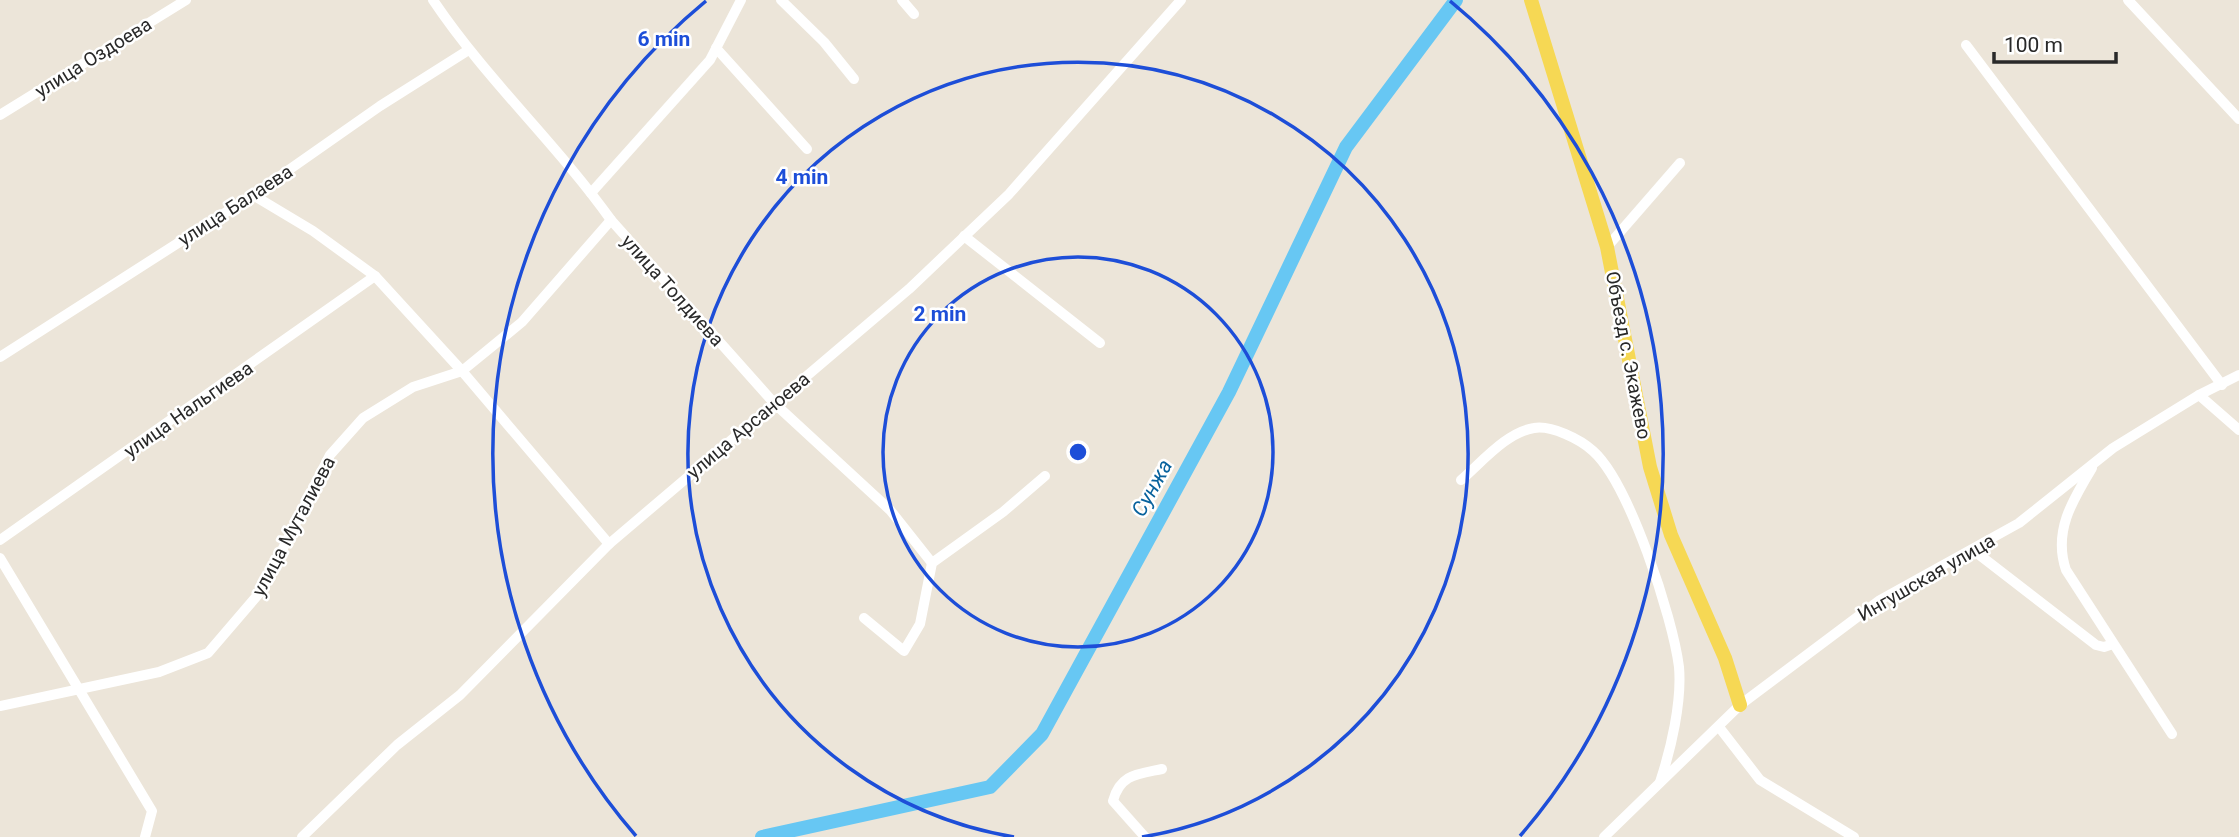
<svg xmlns="http://www.w3.org/2000/svg" width="2239" height="837" font-family="Roboto,sans-serif">
  <style>
    .lines { fill: none; stroke-linecap: round; stroke-linejoin: round }
    .river { stroke: #67c7f3; stroke-width: 14 }
    .minor { stroke: #fff; stroke-width: 10 }
    .major { stroke: #f6d854; stroke-width: 14 }
    .ring { fill: none; stroke: #1d4ed8; stroke-width: 3.5 }
    .labels { text-anchor: middle; stroke-width: 5; stroke-linejoin: round; paint-order: stroke }
    .street-label { font-size: 19px; fill: #292929; stroke: #fff }
    .water-label { font-size: 21px; font-style: italic; fill: #08629d; stroke: #fff }
    .centre { fill: #1d4ed8; stroke: #fff; stroke-width: 3.5 }
    .ring-label { font-size: 21px; text-anchor: middle; font-weight: bold; fill: #1d4ed8; stroke: #fff; stroke-width: 5; stroke-linejoin: round; paint-order: stroke }
  </style>
  <rect width="100%" height="100%" fill="#ece5d9"/>
  <g class="lines">
    <polyline class="river" points="762,837 990,787 1042,734 1229,392 1346,147 1456,0"/>
    <g class="minor">
      <path d="M433,0C486,79 556,143 611,220L774,403L890,510L932,563"/>
      <polyline points="781,0 824,42 854,79"/>
      <polyline points="902,0 914,14"/>
      <polyline points="2128,0 2239,119"/>
      <polyline points="1966,45 2222,385"/>
      <polyline points="716,48 807,149"/>
      <polyline points="0,115 186,0"/>
      <polyline points="591,193 710,60 741,0"/>
      <polyline points="253,195 313,231 375,276 462,371 609,544"/>
      <polyline points="964,236 1100,343"/>
      <polyline points="1607,247 1680,163"/>
      <polyline points="0,357 253,195 380,106 467,51"/>
      <polyline points="2199,395 2239,430"/>
      <path d="M2092,468C2072,501 2053,532 2066,570L2172,734"/>
      <path d="M1461,480C1482,462 1507,432 1534,428C1551,425 1580,439 1593,451C1629,483 1673,618 1679,667C1682,702 1671,749 1660,782"/>
      <polyline points="0,540 375,276"/>
      <polyline points="1973,550 2096,645 2104,647 2113,644"/>
      <polyline points="0,558 152,811 145,837"/>
      <polyline points="864,618 904,651 920,624 932,563 1003,512 1045,476"/>
      <polyline points="0,706 159,672 208,653 262,590 330,455 363,418 413,387 462,371 522,322 611,220"/>
      <polyline points="1719,727 1760,780 1854,837"/>
      <polyline points="302,837 397,745 460,695 609,544 909,289 1009,194 1181,0"/>
      <path d="M1145,837L1113,801C1120,774 1138,774 1162,769"/>
      <polyline points="1604,837 1740,705 1880,600 2019,523 2113,448 2199,395 2239,375"/>
    </g>
    <polyline class="major" points="1531,0 1607,247 1650,467 1671,535 1725,658 1740,705"/>
  </g>
  <g class="ring">
    <circle cx="1078" cy="452" r="195"/>
    <path d="M1014 837A390 390 0 1 1 1142 837"/>
    <path d="M636 836A585 585 0 0 1 706 1M1450 1A585 585 0 0 1 1520 836"/>
  </g>
  <g class="labels">
    <g class="street-label">
      <text transform="translate(93 57) rotate(-32)" y="7">улица Оздоева</text>
      <text transform="translate(235 205) rotate(-33)" y="7">улица Балаева</text>
      <text transform="translate(673 290) rotate(48)" y="7">улица Толдиева</text>
      <text transform="translate(1629 355) rotate(79)" y="7">Объезд с. Экажево</text>
      <text transform="translate(188 409) rotate(-35)" y="7">улица Нальгиева</text>
      <text transform="translate(748 425) rotate(-40)" y="7">улица Арсаноева</text>
      <text transform="translate(293 526) rotate(-62)" y="7">улица Муталиева</text>
      <text transform="translate(1926 577) rotate(-30)" y="7">Ингушская улица</text>
    </g>
    <g class="water-label">
      <text transform="translate(1152 488) rotate(-61)" y="7">Сунжа</text>
    </g>
  </g>
  <circle cx="1078" cy="452" r="10" class="centre"/>
  <g class="ring-label">
    <text x="664" y="46">6 min</text>
    <text x="802" y="184">4 min</text>
    <text x="940" y="321">2 min</text>
  </g>
  <path d="M1994 52v10h122v-10" fill="none" stroke="#292929" stroke-width="3.5"/>
  <text x="2004" y="52" font-size="21" fill="#292929" stroke="#ffffff" stroke-width="5" paint-order="stroke">100 m</text>
</svg>
